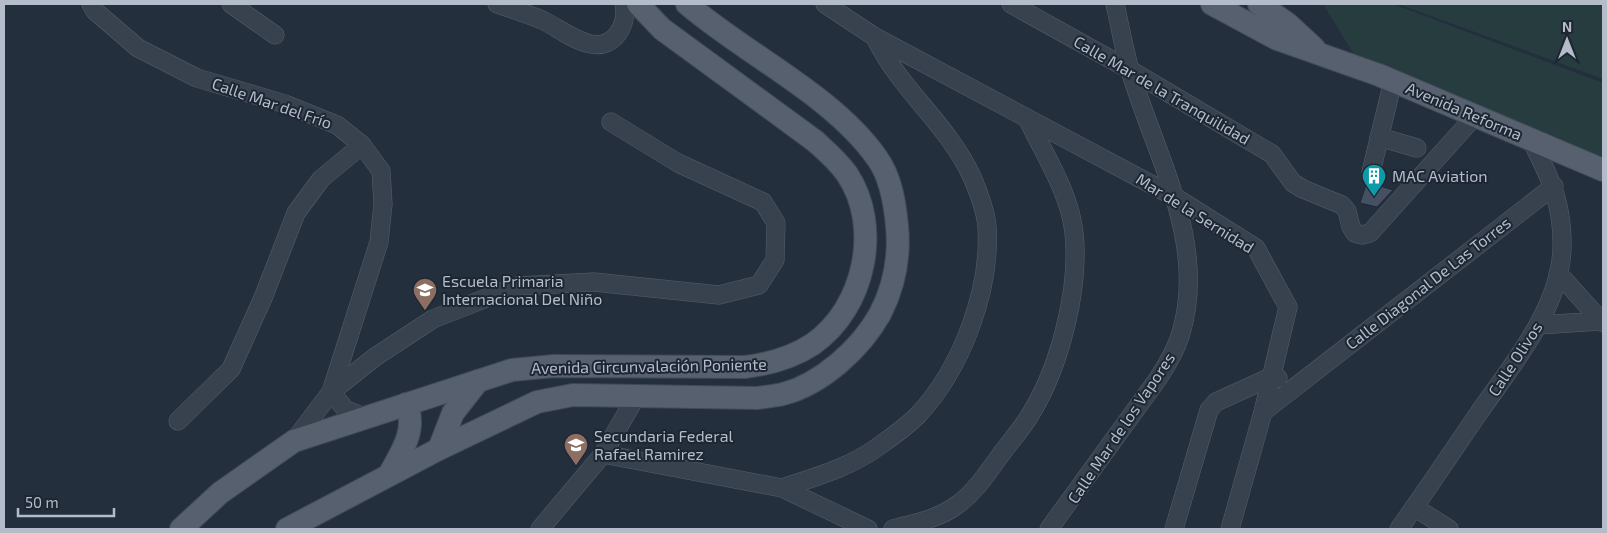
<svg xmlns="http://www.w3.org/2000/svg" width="1607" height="533" font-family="'Exo 2',sans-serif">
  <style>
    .green { fill: #263c3f }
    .building { fill: #455162; stroke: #1f2835 }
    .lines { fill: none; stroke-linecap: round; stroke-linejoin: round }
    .minor-casing { stroke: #565f6c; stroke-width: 19 }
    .major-casing { stroke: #414a57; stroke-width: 24 }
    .minor { stroke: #38414e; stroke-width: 18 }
    .major { stroke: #56606e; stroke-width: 22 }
    .labels { text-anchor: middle; stroke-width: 4; stroke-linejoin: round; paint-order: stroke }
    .street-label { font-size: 16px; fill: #b4bcc9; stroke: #1d2633 }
    .poi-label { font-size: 16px; fill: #b4bcc9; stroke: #1d2633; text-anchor: start }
  </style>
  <rect width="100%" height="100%" fill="#242f3e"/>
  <g class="green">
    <polygon points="1323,4 1393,4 1603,83 1603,161 1356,58"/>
    <polygon points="1398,4 1603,4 1603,79"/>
  </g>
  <polygon class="building" points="1367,182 1393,190 1377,207 1360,203"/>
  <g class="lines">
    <defs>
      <g id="minor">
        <polyline points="91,4 95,11 138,48 197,78 285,104 337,125 362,145 381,171 383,204 379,242 331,392 294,441"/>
        <polyline points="231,4 275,35"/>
        <path d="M497,4C512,9 528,14 542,20C557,27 574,41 591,44C615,49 628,24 624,4"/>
        <polyline points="825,4 875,37 1175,197 1256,248 1288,307 1263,412 1230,529"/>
        <polyline points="1011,4 1130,70 1272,154 1293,183 1303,189 1342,205 1347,211 1351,227 1355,233 1362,235 1370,233 1475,116"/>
        <polyline points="1379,137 1417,148"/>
        <polyline points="1371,172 1393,81"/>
        <polyline points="1558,273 1603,323"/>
        <polyline points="1539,325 1601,321"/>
        <polyline points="331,392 375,357 433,319 517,286 594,282 719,295 759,285 775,260 776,223 763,202 678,163 611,122"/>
        <polyline points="331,392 346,410 367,418"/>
        <polyline points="1263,412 1554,186"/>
        <polyline points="178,421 231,369 263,298 296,213 321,179 362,145"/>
        <polyline points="603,454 782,488 868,529"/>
        <path d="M782,488C815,477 851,467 879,446C892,437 907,426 918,415C961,369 991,291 987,227C986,212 978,191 972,177C948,124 899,89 875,37"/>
        <polyline points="1414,507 1449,529"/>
        <polyline points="540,529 603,454 637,395"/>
        <path d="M893,529C915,523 938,519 957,505C974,493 986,475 999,457C1009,443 1021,430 1030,415C1060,367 1080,288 1074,233C1070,193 1044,154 1027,118"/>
        <path d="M1049,529L1157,380C1167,365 1176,350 1181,333C1208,242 1155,155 1130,70C1124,49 1120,26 1115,4"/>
        <polyline points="1174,529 1209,410 1216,402 1271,377 1278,378"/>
        <path d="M1399,529C1426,491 1452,452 1478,414C1511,366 1561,308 1562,247C1563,204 1550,177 1531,140"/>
      </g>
      <g id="major">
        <polyline points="1212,4 1277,39 1379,75 1603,170"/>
        <polyline points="1259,4 1288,24 1314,48"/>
        <polyline points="439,449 453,413 478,381"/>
        <path d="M389,475C401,453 418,429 406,404"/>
        <path d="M181,529L220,493L294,441L512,370L554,366L745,367C769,364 792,358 813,344C865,308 882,226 847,174C838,161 826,151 815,141L662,29L638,4"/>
        <path d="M287,529L439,449L537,402L573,395L757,398C765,397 774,396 783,394C822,384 861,348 880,314C894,287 900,257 897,226C895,204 891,177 877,158C833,95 745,54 687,4"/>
      </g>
    </defs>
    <use href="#minor" class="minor-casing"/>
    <use href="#major" class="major-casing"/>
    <use href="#minor" class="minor"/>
    <use href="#major" class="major"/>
  </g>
  <defs>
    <symbol id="building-pin" viewBox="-11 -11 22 30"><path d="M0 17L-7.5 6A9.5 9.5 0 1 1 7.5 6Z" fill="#0f9aa8" stroke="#1d2633"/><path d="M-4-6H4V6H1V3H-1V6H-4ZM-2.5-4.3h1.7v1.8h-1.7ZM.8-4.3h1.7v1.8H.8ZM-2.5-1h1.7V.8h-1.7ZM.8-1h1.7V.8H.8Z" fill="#fff"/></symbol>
    <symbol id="school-pin" viewBox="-11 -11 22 30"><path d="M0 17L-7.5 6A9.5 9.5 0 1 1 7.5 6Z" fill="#8d6e63" stroke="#1d2633"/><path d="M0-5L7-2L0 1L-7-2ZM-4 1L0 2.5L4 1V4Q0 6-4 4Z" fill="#fff"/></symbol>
  </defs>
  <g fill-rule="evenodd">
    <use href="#building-pin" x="1360" y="162" width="28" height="38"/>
    <use href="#school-pin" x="411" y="276" width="28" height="38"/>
    <use href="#school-pin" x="562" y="431" width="28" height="38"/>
  </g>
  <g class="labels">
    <g class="street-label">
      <text transform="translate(1162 90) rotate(30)" y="6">Calle Mar de la Tranquilidad</text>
      <text transform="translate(272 103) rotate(19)" y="6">Calle Mar del Frío</text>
      <text transform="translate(1464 111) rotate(23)" y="6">Avenida Reforma</text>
      <text transform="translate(1195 213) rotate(32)" y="6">Mar de la Sernidad</text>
      <text transform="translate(1428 283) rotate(-38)" y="6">Calle Diagonal De Las Torres</text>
      <text transform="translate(1515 359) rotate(-57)" y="6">Calle Olivos</text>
      <text transform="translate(649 366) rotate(-1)" y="6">Avenida Circunvalación Poniente</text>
      <text transform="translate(1121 428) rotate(-56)" y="6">Calle Mar de los Vapores</text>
    </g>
    <g class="poi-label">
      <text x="1392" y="182">MAC Aviation</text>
      <text x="442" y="287">Escuela Primaria<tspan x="442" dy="18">Internacional Del Niño</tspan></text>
      <text x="594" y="442">Secundaria Federal<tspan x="594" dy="18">Rafael Ramirez</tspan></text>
    </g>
  </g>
  <rect width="1607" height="533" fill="none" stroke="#b4bcc9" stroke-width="10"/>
  <g transform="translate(1567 40)" stroke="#1d2633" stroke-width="4" paint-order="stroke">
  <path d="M0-4L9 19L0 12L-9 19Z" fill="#b4bcc9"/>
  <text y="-8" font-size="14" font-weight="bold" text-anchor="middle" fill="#b4bcc9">N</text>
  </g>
  <path d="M18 508v8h96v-8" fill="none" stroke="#b4bcc9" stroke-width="2.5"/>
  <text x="25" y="508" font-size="15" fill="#b4bcc9" stroke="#1d2633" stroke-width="4" paint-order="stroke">50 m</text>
</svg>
